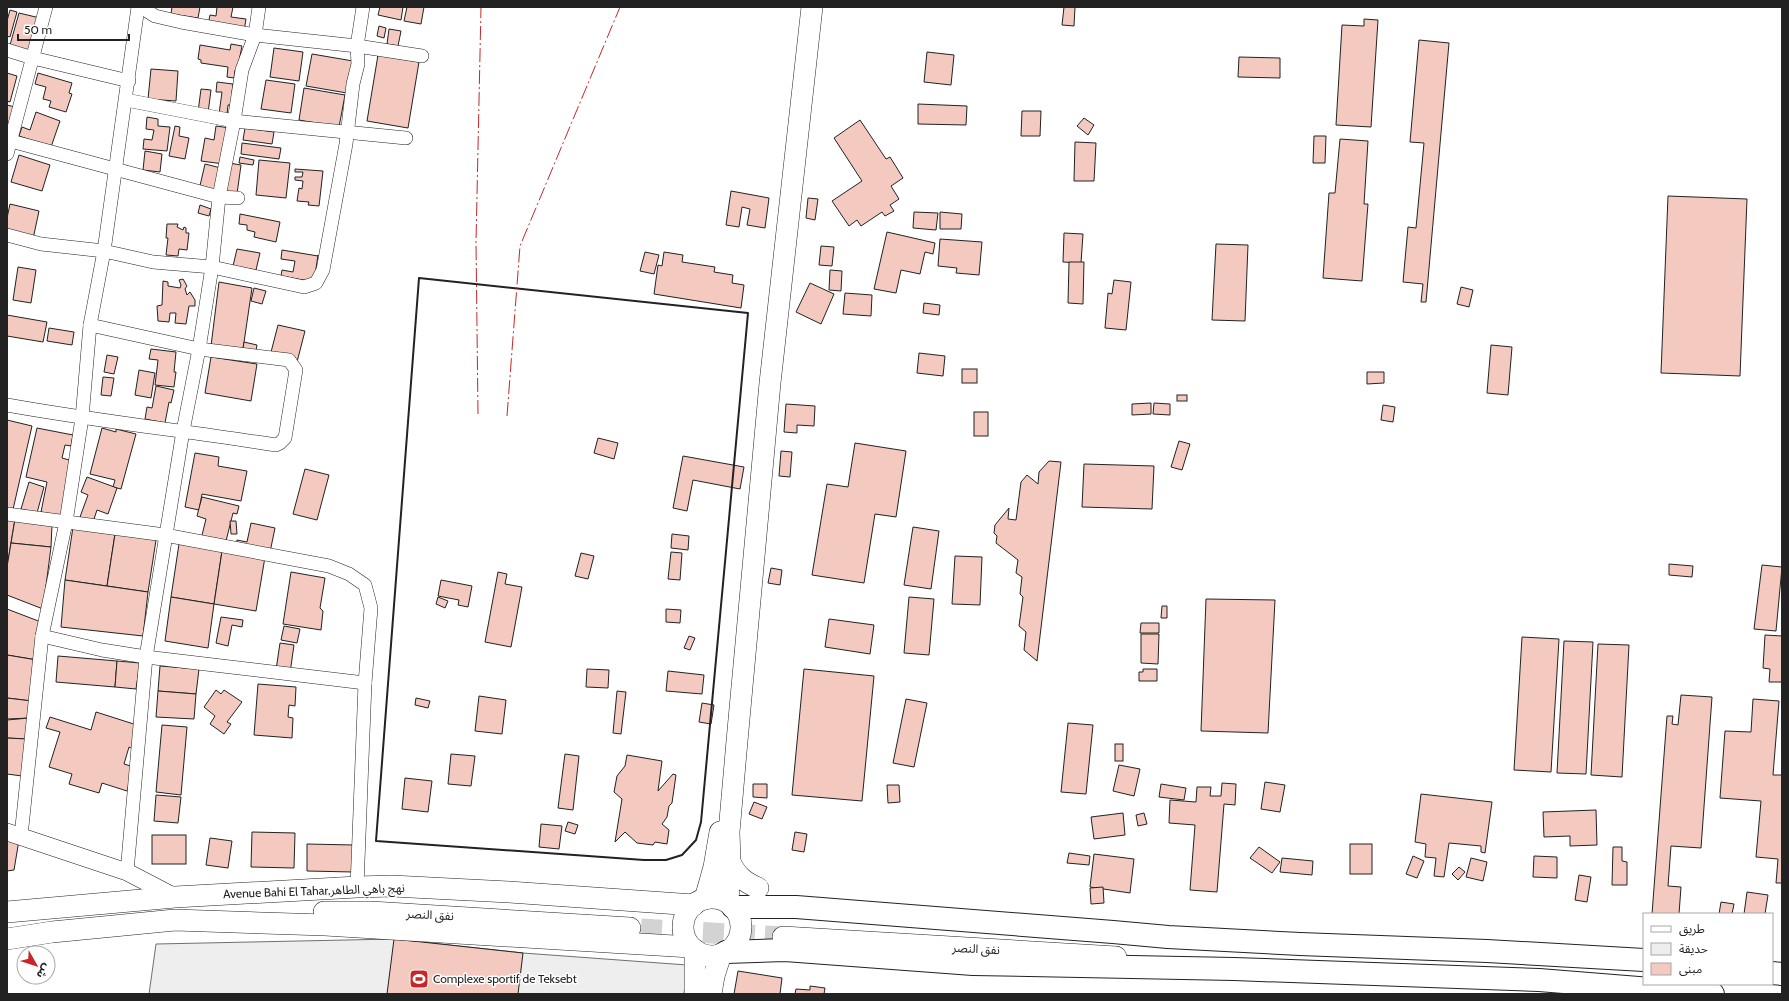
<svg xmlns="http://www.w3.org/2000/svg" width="1789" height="1001" font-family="Cabin,'Noto Sans Arabic',sans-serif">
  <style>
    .green { fill: #eee; stroke: #6f6f6f }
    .building { fill: #f3c9c0; stroke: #222 }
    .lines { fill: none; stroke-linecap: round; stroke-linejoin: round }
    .primary-tunnel { stroke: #d3d3d3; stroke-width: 21; stroke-dasharray: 21 10; stroke-linecap: butt }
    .minor-casing { stroke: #222; stroke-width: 14 }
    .tertiary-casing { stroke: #222; stroke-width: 18 }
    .primary-casing { stroke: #222; stroke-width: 22 }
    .trunk-casing { stroke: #222; stroke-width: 24 }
    .minor { stroke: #fff; stroke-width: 13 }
    .tertiary { stroke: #fff; stroke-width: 17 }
    .primary { stroke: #fff; stroke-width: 21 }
    .trunk { stroke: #fff; stroke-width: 22 }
    .wall { stroke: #222; stroke-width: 2 }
    .power { stroke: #c62828; stroke-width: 1; stroke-dasharray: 14 3 2 3; stroke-linecap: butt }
    .labels { text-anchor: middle; stroke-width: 3; stroke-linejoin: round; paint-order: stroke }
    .street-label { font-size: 12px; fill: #222; stroke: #fff }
    .poi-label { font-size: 12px; fill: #222; stroke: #fff; text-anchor: start }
  </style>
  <rect width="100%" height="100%" fill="#fff"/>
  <polygon class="green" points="394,939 523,953 687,965 684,994 149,994 156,944"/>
  <g class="building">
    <polygon points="172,7 200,7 198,18 171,14"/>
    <polygon points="217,7 233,7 231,17 246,19 244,31 208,25 210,15 216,16"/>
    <polygon points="380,7 403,7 401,20 378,15"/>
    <polygon points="407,7 424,7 421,24 404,21"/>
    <polygon points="1064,7 1075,7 1074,26 1062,25"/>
    <polygon points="10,10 17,12 10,37 7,36 7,21"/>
    <polygon points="19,13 40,18 31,51 10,45"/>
    <polygon points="1364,19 1378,20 1371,127 1336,125 1342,25 1364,26"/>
    <polygon points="379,26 386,28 384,38 377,36"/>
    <polygon points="389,29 401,31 398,46 387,44"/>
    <polygon points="1419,40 1449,43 1426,302 1421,302 1423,284 1403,282 1408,227 1416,228 1424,143 1410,142"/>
    <polygon points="231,44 242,46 237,71 235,70 234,78 227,77 228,67 201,63 201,60 198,59 200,45 230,50"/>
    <polygon points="274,48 303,52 299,81 270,77"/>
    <polygon points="927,52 954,55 951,85 924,82"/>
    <polygon points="312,54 353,61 347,93 306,86"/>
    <polygon points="378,55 419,62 408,128 367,121"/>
    <polygon points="1239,57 1280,58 1280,78 1238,77"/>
    <polygon points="151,69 178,71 176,101 148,99"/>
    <polygon points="7,73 17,76 10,102 7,101"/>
    <polygon points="38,73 72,83 69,93 72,94 66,112 49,107 51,101 43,99 46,87 35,84"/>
    <polygon points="266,80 295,84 291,113 261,109"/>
    <polygon points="217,82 233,84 232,92 235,92 233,105 228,105 227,115 219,114 222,92 216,92"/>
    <polygon points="304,88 345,95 339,127 299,120"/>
    <polygon points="201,89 211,90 208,113 198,112"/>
    <polygon points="918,104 967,106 966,125 918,124"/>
    <polygon points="7,105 15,107 7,137"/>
    <polygon points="1022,111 1041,111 1040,136 1021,136"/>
    <polygon points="36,112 60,121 51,147 19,136 22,127 30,130"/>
    <polygon points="147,117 158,119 158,126 170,127 167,151 143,149 144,139 152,140 154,130 146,129"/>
    <polygon points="1084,118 1094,125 1088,135 1077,126"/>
    <polygon points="860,120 886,159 890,157 903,178 891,186 899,199 890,205 894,211 885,216 882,212 861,226 857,220 849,226 832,201 862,181 834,138"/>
    <polygon points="175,126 180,127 179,136 189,138 185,159 169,156"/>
    <polygon points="216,126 230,128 224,164 201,161 205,138 214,140"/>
    <polygon points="245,128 274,132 272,144 243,140"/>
    <polygon points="1314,136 1326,136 1325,163 1313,163"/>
    <polygon points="1340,139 1368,141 1364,204 1368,204 1362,281 1323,278 1329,193 1335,193"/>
    <polygon points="1075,142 1096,143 1094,181 1074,181"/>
    <polygon points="242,143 281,148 279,159 241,154"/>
    <polygon points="145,151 162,154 160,172 143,170"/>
    <polygon points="19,155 50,165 42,191 11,182"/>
    <polygon points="240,157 254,160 253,165 239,163"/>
    <polygon points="259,160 290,163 286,198 256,195"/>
    <polygon points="229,163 241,165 237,194 225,193"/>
    <polygon points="205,164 221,168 216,193 199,190"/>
    <polygon points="295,169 323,171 319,206 308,205 309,202 297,201 299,188 302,189 303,181 295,180 295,177 302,177 303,172 295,172"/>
    <polygon points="731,191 769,198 765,228 747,225 750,209 742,207 739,227 726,225"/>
    <polygon points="1668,196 1747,199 1740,376 1661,373"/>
    <polygon points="808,198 818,199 815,220 806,218"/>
    <polygon points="10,204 39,211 33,239 7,233 7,218"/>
    <polygon points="200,205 211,209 209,216 198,213"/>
    <polygon points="914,212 938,213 936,230 913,228"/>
    <polygon points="940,212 962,214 961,229 940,229"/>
    <polygon points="240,214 280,222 276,242 254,237 255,232 247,230 247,225 239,224"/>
    <polygon points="167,224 178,224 177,227 183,230 184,227 186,228 186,233 189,233 187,250 179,249 178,256 166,255 168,238 166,238"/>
    <polygon points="887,232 935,243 933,254 925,252 920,274 901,270 896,293 874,289"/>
    <polygon points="1064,233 1083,234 1081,263 1063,262"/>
    <polygon points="940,239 982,242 979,275 956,273 957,268 938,266"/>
    <polygon points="1216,244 1248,245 1245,321 1212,320"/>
    <polygon points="821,246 834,247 832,266 819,265"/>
    <polygon points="237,249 260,253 256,270 233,266"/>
    <polygon points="282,250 318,256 318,255 314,282 281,276 282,270 293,272 295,261 281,259"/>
    <polygon points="645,252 659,255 654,274 640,271"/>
    <polygon points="664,252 683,255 682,262 715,267 714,272 733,275 732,283 744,285 741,308 654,294 658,265 662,266"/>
    <polygon points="1069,262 1084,262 1083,304 1068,303"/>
    <polygon points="18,267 36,270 31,303 13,300"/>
    <polygon points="830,270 842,271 841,291 829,290"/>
    <polygon points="183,279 187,286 185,289 187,295 190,292 195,300 195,306 189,306 186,324 175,323 176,313 170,313 169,322 158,321 157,306 162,305 163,281 168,282 168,286 180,288 181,285 179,280"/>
    <polygon points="1114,280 1131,282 1126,330 1105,328 1108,293 1112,294"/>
    <polygon points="219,282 252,288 243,349 211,346"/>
    <polygon points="810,283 834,294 821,324 796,312"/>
    <polygon points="1461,287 1473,290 1469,307 1457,304"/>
    <polygon points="254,288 266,291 262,304 251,301"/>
    <polygon points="845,293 872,295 871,316 843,314"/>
    <polygon points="924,303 940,305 939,315 923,313"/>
    <polygon points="7,315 47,322 43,342 7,336"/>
    <polygon points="278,325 305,331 297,362 270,356"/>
    <polygon points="49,328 74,332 72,345 47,341"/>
    <polygon points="244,342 257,345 255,356 242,354"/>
    <polygon points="1491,345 1512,347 1508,395 1487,393"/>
    <polygon points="151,349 176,352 174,372 176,372 174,387 155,385 158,360 149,359"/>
    <polygon points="919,353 945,356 943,376 917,373"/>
    <polygon points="107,355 118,357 114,374 104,372"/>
    <polygon points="211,357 257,364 251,401 205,393"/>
    <rect x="962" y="369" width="15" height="14"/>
    <polygon points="139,370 155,373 151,398 135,395"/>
    <polygon points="1367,372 1384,372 1384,383 1367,384"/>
    <polygon points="103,377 114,378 111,396 101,395"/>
    <polygon points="156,386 174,390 171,403 169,402 165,423 145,419 147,407 152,408"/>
    <rect x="1177" y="395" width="10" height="6"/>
    <polygon points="1151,403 1151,414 1132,415 1132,404"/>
    <polygon points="1154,403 1170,404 1170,415 1153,414"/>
    <polygon points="786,404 815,406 814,426 797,425 797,433 784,432"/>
    <polygon points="1383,405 1395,407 1393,422 1381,420"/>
    <rect x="974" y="412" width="14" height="24"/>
    <polygon points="7,420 32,426 12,514 7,513"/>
    <polygon points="37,428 73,435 71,446 65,445 62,458 73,461 61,516 41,512 47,482 26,477"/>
    <polygon points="102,428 116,432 116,429 136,434 121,489 113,487 115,480 90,474"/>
    <polygon points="598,438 618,443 614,459 594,453"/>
    <polygon points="1179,441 1190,444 1182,470 1171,467"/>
    <polygon points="855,443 906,451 896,517 875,514 864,583 812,575 827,484 848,487"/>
    <polygon points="781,451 792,452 790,477 779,476"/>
    <polygon points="195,453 219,457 218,466 247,471 241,501 202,494 199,510 185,507"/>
    <polygon points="683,456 744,467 740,489 693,480 687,511 673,508"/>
    <polygon points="1049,461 1061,462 1037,661 1024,650 1026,632 1019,626 1023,597 1020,594 1022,577 1016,573 1018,560 996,543 997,536 994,533 995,525 1009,508 1008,519 1016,520 1021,482 1027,475 1038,484 1039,472"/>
    <polygon points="1084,464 1154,466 1152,509 1082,507"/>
    <polygon points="305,469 329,475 317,520 293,514"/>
    <polygon points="87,477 117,488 108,514 97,510 93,522 80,517 88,495 81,492"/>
    <polygon points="29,482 44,487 37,513 21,509"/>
    <polygon points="202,497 239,506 237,514 233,513 224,549 200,543 206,519 197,516"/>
    <polygon points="7,518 15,519 7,567"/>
    <polygon points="15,519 52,525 51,547 11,543"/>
    <polygon points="230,521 236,521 237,534 231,534"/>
    <polygon points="251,523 275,528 269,557 236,548 237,540 247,542"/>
    <polygon points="73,527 115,534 107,586 65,580"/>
    <polygon points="913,527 939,531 931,589 904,585"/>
    <polygon points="115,534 156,540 148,592 107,586"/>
    <polygon points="672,534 689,536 688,550 671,548"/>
    <polygon points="11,543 51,547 43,609 7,595 7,567"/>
    <polygon points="179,544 222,551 214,604 171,597"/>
    <polygon points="222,551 265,557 256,611 214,604"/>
    <polygon points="671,552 682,553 680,580 668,579"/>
    <polygon points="581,553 594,556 588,579 575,576"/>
    <polygon points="955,556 982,557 980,605 952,604"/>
    <polygon points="1669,564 1693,566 1692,577 1669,575"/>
    <polygon points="1762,565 1782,567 1776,631 1754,629"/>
    <polygon points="771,568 782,570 780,585 768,583"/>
    <polygon points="291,572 325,578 320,608 323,611 321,630 283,624"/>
    <polygon points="498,572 507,574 505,584 522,587 511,647 485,642"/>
    <polygon points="65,580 148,592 143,636 61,627"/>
    <polygon points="441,580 472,586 468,607 458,605 459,600 438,596"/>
    <polygon points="171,597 214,604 208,648 165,641"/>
    <polygon points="438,597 448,601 445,608 436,604"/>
    <polygon points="909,597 934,599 929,655 904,653"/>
    <polygon points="1206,599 1275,600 1268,733 1201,731"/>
    <polygon points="1162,606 1167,606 1167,618 1161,618"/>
    <polygon points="7,609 41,622 37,660 7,655"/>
    <polygon points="666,609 681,610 680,623 666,622"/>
    <polygon points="221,617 243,620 242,627 232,625 228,646 216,643"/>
    <polygon points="829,619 874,625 870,654 825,647"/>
    <polygon points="1141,623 1159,623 1159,633 1140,633"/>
    <polygon points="284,626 300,629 297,643 281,640"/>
    <polygon points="1141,634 1159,634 1158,664 1141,663"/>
    <polygon points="1765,635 1782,636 1782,682 1769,682 1770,669 1763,668"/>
    <polygon points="689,636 695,638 690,650 684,648"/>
    <polygon points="1522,637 1559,639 1551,772 1514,770"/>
    <polygon points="1564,641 1593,642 1586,774 1557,773"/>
    <polygon points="280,643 294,645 290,673 276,670"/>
    <polygon points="1598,644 1629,645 1622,777 1591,775"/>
    <polygon points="7,655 37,660 32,701 7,698"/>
    <polygon points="58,656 117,661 115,687 56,682"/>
    <polygon points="117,661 140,663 136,689 115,687"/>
    <polygon points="160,666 199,669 196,694 158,691"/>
    <polygon points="587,669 609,670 608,688 586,687"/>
    <polygon points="804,669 874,676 862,801 792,795"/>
    <polygon points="1143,669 1157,669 1157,681 1139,681 1139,672 1143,672"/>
    <polygon points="668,671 704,675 702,694 666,691"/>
    <polygon points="258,684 296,687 295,706 289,705 288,717 293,718 292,738 254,735"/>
    <polygon points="216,690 221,694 224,690 242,702 227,722 231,724 224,734 210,724 215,716 204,707"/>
    <polygon points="158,691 196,694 194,719 156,717"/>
    <polygon points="617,691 626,692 621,734 613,733"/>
    <polygon points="1681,695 1712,697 1701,848 1671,846 1668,886 1681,887 1679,914 1652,914 1667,716 1673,716 1672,724 1678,725"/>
    <polygon points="479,696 506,700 502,734 475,731"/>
    <polygon points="7,698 32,701 29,718 7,719"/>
    <polygon points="416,698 430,701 428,708 415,705"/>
    <polygon points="906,699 927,703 914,767 893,763"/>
    <polygon points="1753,699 1779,701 1773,775 1782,775 1782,883 1776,883 1778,859 1756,857 1761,801 1720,798 1725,731 1751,732"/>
    <polygon points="702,703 714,705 711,724 699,722"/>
    <polygon points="96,712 140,726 133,749 129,747 124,764 134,767 127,791 102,783 99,793 69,784 72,774 49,767 60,732 46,728 50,717 91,730"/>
    <polygon points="29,718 27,739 7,738 7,720"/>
    <polygon points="1068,723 1093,725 1086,794 1061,792"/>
    <polygon points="162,725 187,727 181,795 156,792"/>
    <polygon points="7,738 27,739 22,776 7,774"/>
    <rect x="1115" y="744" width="8" height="17"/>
    <polygon points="451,754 475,756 471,786 448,784"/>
    <polygon points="565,754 579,756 573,810 558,808"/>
    <polygon points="627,755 662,761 658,791 673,774 676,775 672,803 669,806 667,817 662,824 669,830 667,844 655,842 653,845 637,843 625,832 615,842 622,799 614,792 617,776 625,766"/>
    <polygon points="1119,765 1140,769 1134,796 1113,791"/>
    <polygon points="405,778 432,781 428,812 402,809"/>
    <polygon points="1265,782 1285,785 1280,812 1261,809"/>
    <polygon points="1222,783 1236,784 1235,805 1224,804 1217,892 1190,890 1195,825 1169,823 1170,800 1196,802 1197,787 1211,787 1210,796 1221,796"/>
    <polygon points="753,784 767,784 767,798 753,797"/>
    <polygon points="1161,784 1186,788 1184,800 1159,797"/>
    <polygon points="887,785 899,785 900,802 888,803"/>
    <polygon points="1421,794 1492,802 1485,853 1481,852 1481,846 1449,843 1444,877 1434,876 1436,858 1425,857 1426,844 1415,842"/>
    <polygon points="156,795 181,797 178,823 154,821"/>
    <polygon points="754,802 767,807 762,819 749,814"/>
    <polygon points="1596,810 1597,845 1570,846 1570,836 1544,837 1543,812"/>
    <polygon points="1123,813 1125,835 1094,839 1091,817"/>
    <polygon points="1144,813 1147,824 1138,826 1136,815"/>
    <polygon points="568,822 578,825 575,834 565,831"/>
    <polygon points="541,824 562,826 559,849 539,847"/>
    <polygon points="252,832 295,833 294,868 251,867"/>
    <polygon points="795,832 807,834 804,852 792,850"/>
    <rect x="152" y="835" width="34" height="29"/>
    <polygon points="7,838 19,840 14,870 7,871"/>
    <polygon points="210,838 232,841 228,868 206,865"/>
    <polygon points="307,844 354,845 353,872 307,871"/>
    <rect x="1350" y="844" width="22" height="30"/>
    <polygon points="1259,847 1280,862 1272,873 1250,858"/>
    <polygon points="1613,847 1622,847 1622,861 1627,862 1627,885 1612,885"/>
    <polygon points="1069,853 1090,856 1089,865 1067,863"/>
    <polygon points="1094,854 1134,859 1130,893 1090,887"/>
    <polygon points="1413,856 1424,861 1417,878 1406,874"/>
    <polygon points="1534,856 1557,857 1557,878 1533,877"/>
    <polygon points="1282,858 1313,861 1312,875 1280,872"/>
    <polygon points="1471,858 1487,862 1483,881 1466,877"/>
    <polygon points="1459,867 1465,872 1458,880 1452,874"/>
    <polygon points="1579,875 1591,877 1587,902 1575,900"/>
    <polygon points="1103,887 1104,903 1091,904 1090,888"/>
    <polygon points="1747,892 1768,895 1765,914 1744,914"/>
    <polygon points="1721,902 1734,904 1732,914 1719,914"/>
    <polygon points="394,939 523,953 518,994 387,994"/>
    <polygon points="738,971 782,978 780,994 734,994"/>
    <polygon points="810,986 825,988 824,994 792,994 795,994 796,989 810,990"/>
  </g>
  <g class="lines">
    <polyline class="primary-tunnel" points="641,929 783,937"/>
    <defs>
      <g id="minor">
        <polyline points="141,7 155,16 181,22 255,35 357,46 422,56"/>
        <polyline points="7,50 33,58 129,81"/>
        <polyline points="126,100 234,121 406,138"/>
        <polyline points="7,140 219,197 238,198"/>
        <polyline points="7,154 46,7"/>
        <polyline points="7,235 41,244 104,251 153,262 212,267 304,287 316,283 323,270 346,144 353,84 358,64 357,46 363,7"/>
        <path d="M7,405C96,421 186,431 276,445L280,443L285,438L296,370L289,360L199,349L90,325"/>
        <polyline points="7,514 165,535 329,566 349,574 365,585 371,608 365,683 357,887"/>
        <polyline points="42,636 102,650 146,657 365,683"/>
        <polyline points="21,836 42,636 66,522 82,418 90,325 104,251 138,7"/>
        <polyline points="127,872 146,657 183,431 199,349 212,267 219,197 234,121 242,70 255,35 259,7"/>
      </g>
      <polyline id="tertiary" points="7,832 127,872 175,897"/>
      <g id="primary">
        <path d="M730,862C736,875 744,882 758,888"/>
        <circle cx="712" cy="927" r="29"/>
        <polyline points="705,899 714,867 720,832"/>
        <polyline points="728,902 730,862 729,832 737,741 770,383 812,7"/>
        <polyline points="7,912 175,897 357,887 392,886 509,892 694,905"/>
        <polyline points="324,912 371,912 630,928"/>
        <polyline points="783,937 1116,957"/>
        <polyline points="7,939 52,932 175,920 325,925 691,947"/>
        <polyline points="695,950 695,994"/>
        <polyline points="711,994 714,976 721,954"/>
      </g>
      <g id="trunk">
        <polyline points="733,907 796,907 1113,932 1168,937 1300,944 1487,951 1644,960"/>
        <polyline points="726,952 785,950 973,964 1234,969 1539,980 1713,994"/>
        <polyline points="1772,973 1782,974"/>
      </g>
    </defs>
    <use href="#minor" class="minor-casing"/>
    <use href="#tertiary" class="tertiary-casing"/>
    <use href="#primary" class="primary-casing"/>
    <use href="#trunk" class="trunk-casing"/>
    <use href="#minor" class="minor"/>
    <use href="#tertiary" class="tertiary"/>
    <use href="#primary" class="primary"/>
    <use href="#trunk" class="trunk"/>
    <polygon class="wall" points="419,278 748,313 701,822 696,840 682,855 666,860 644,860 376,841"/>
    <g class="power">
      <polyline points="478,414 476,242 481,7"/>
      <polyline points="507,416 520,246 620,7"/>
    </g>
  </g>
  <defs>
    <symbol id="stadium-square" viewBox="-11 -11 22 22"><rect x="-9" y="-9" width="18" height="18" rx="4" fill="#c62828" stroke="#fff"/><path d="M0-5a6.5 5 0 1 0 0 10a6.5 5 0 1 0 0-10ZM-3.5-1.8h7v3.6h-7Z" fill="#fff"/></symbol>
  </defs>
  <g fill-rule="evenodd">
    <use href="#stadium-square" x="408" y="968" width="22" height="22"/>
  </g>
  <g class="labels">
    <g class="street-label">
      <text transform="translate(314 891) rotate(-2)" y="4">Avenue Bahi El Tahar,نهج باهي الطاهر</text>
      <text transform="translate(430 915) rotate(3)" y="4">نفق النصر</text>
      <text transform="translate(976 949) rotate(3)" y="4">نفق النصر</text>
    </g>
    <g class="poi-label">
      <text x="433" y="983">Complexe sportif de Teksebt</text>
    </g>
  </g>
  <rect width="1789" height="1001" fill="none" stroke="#222222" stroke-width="16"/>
  <rect x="1643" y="913" width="130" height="72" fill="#ffffff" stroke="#a7a7a7"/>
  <rect x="1651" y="926" width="20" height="6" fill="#ffffff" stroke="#a7a7a7"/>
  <text x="1679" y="933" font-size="12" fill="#222222">طريق</text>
  <rect x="1651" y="943" width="20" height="12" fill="#eeeeee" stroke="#a7a7a7"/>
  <text x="1679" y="953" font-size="12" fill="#222222">حديقة</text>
  <rect x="1651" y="963" width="20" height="12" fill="#f3c9c0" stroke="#a7a7a7"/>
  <text x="1679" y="973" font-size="12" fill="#222222">مبنى</text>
  <g transform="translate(36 965) rotate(129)"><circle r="19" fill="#ffffff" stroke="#a7a7a7"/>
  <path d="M0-3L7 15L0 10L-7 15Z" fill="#c62828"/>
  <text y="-6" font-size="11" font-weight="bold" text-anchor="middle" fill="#222222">ش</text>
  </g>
  <path d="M18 34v6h111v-6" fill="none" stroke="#222222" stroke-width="2"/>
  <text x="24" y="34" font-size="12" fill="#222222" stroke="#ffffff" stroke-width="3" paint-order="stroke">50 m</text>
</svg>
